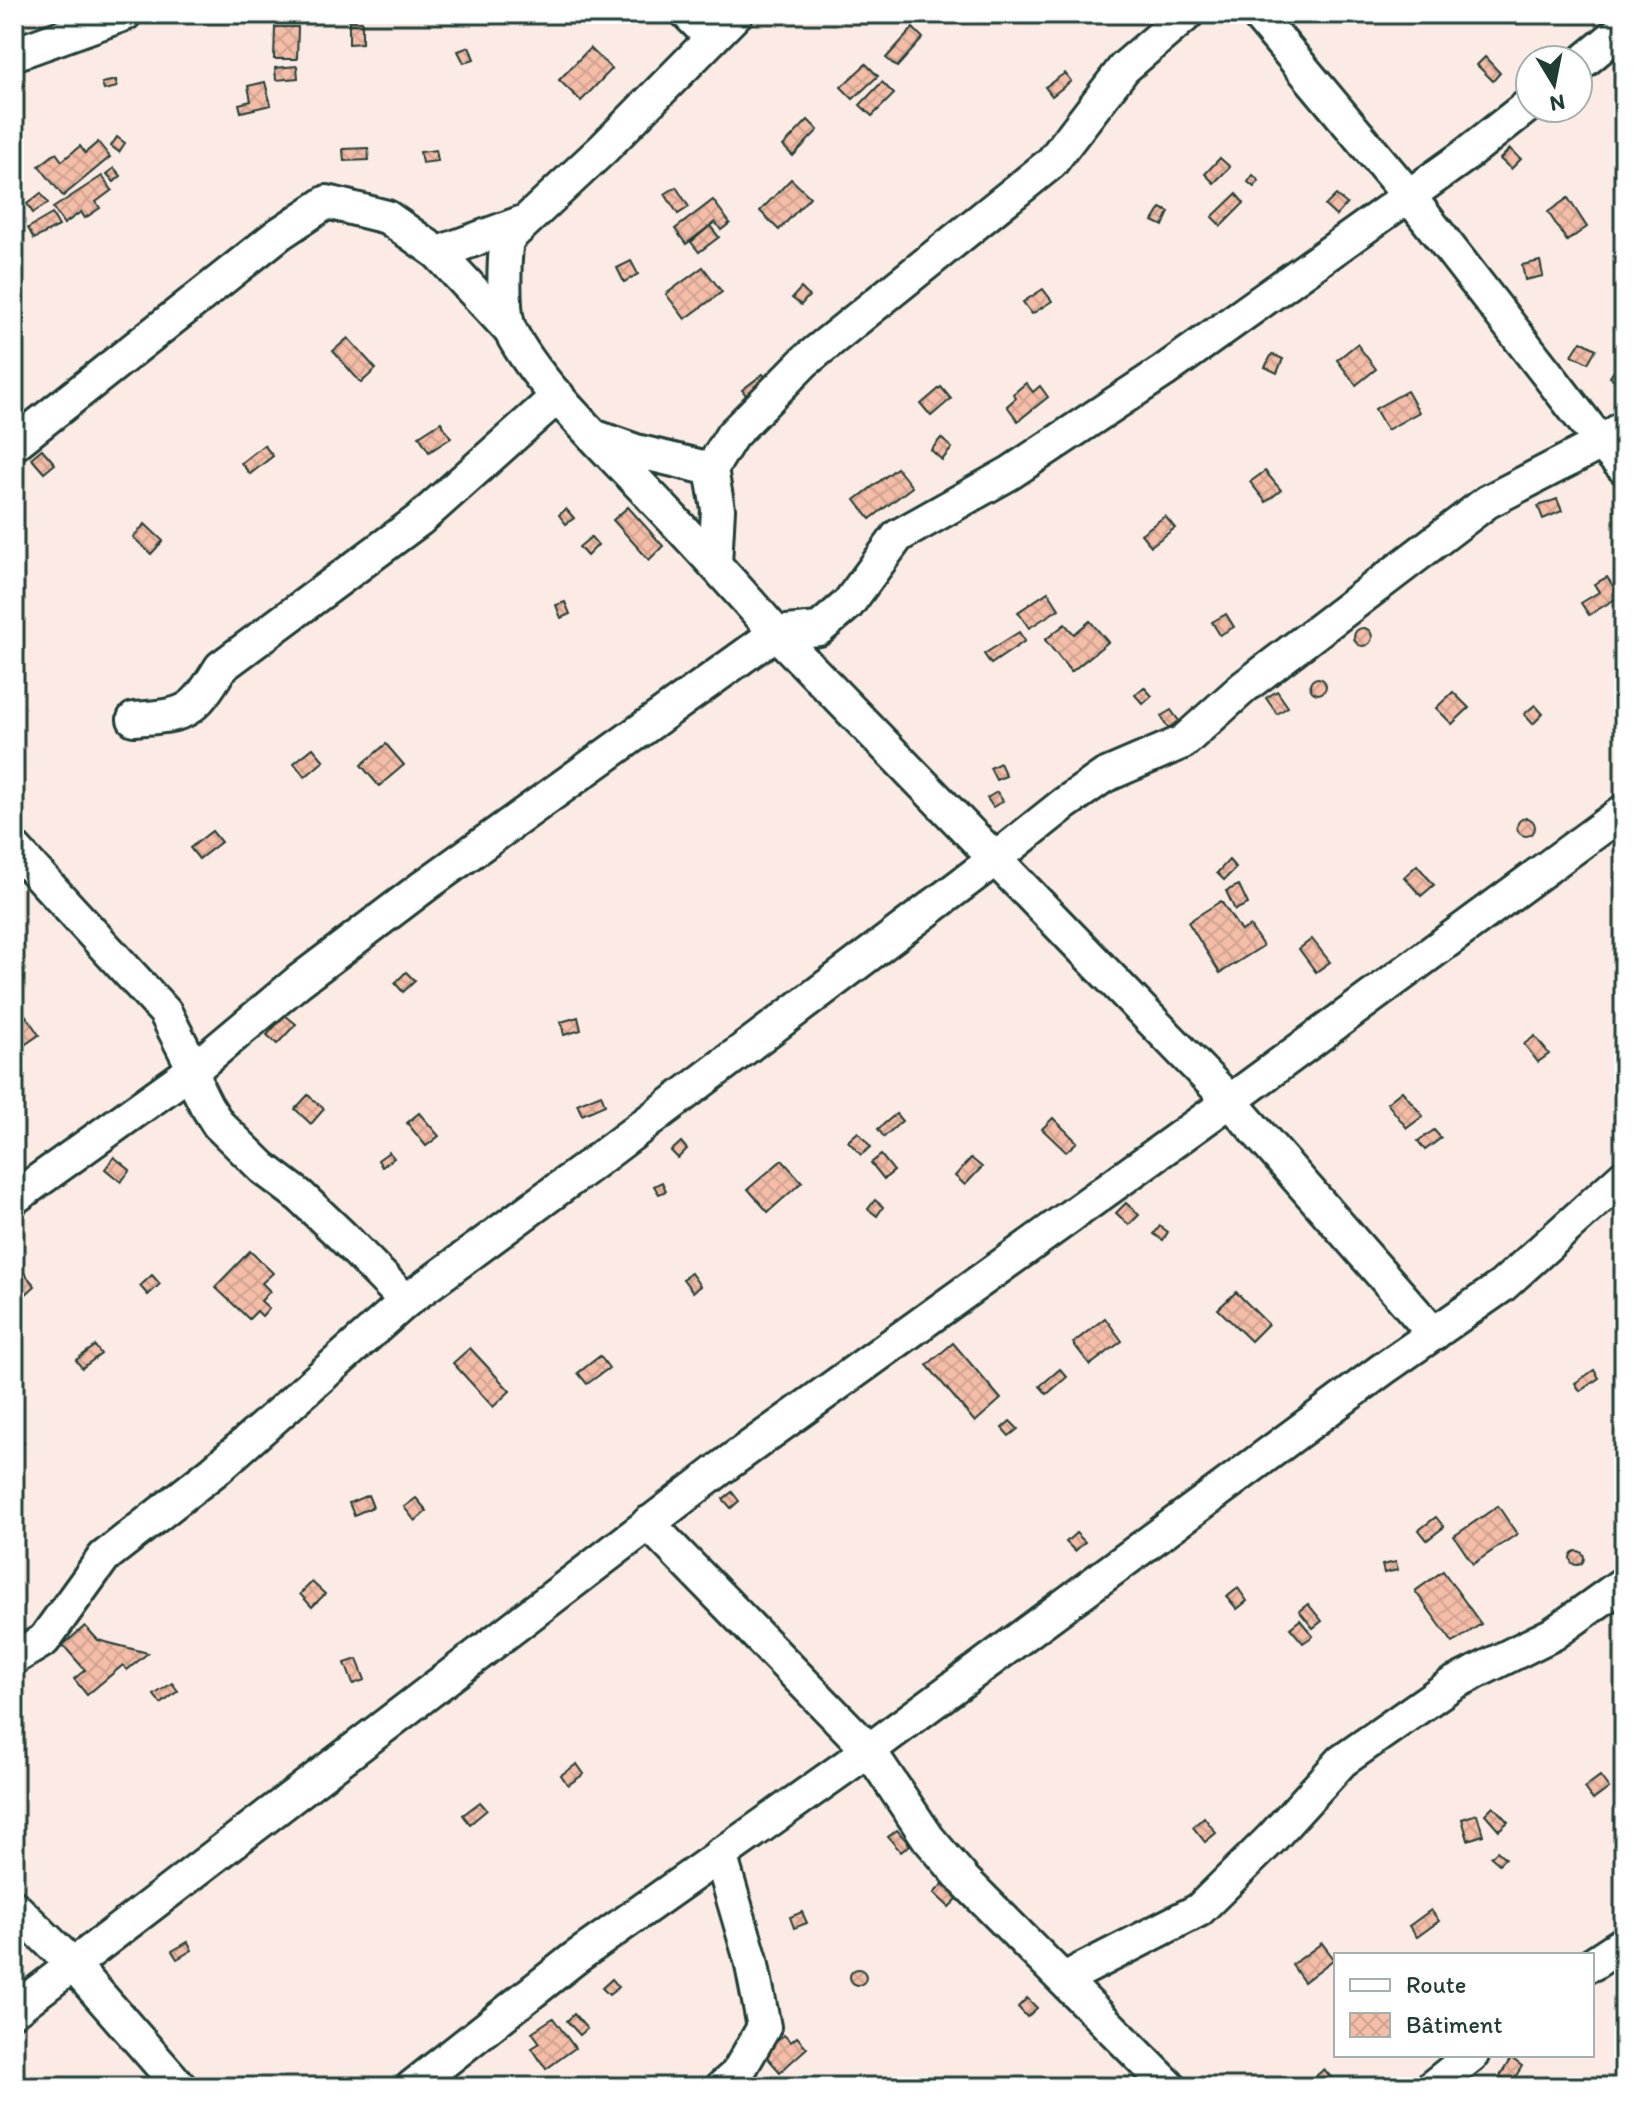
<svg xmlns="http://www.w3.org/2000/svg" width="1638" height="2101" font-family="Itim,sans-serif">
  <style>
    .building { fill: url(#building-cross-hatch); stroke: #1f3d34; stroke-width: 2 }
    .lines { fill: none; stroke-linecap: round; stroke-linejoin: round }
    .minor-casing { stroke: #1f3d34; stroke-width: 38 }
    .minor { stroke: #fff; stroke-width: 32 }
  </style>
  <defs>
    <pattern id="building-cross-hatch" width="8" height="8" patternUnits="userSpaceOnUse" patternTransform="scale(2)"><rect width="8" height="8" fill="#f4bda8"/><path d="M0 0l8 8M0 8l8-8" fill="none" stroke="#d1a391"/></pattern>
  </defs>
  <rect width="100%" height="100%" fill="#fcebe5"/>
  <filter id="ink" filterUnits="userSpaceOnUse"><feTurbulence type="fractalNoise" baseFrequency=".0125" numOctaves="2"/><feDisplacementMap in="SourceGraphic" scale="16" xChannelSelector="R" yChannelSelector="G"/><feConvolveMatrix kernelMatrix="1 2 1 2 8 2 1 2 1" color-interpolation-filters="sRGB"/></filter>
  <g filter="url(#ink)">
    <g class="building">
      <polygon points="349,21 362,21 362,43 349,44"/>
      <polygon points="275,27 298,27 297,59 274,59"/>
      <polygon points="913,28 923,38 897,67 886,58"/>
      <polygon points="469,47 474,59 464,63 458,51"/>
      <polygon points="590,48 612,69 581,101 559,80"/>
      <polygon points="1485,57 1500,73 1493,81 1477,65"/>
      <polygon points="866,64 878,76 853,99 841,87"/>
      <polygon points="297,66 298,78 276,80 275,68"/>
      <polygon points="1065,73 1071,81 1052,96 1045,87"/>
      <polygon points="116,80 117,87 104,90 102,83"/>
      <polygon points="265,82 271,105 241,112 239,104 251,101 248,86"/>
      <polygon points="882,82 894,94 872,116 860,105"/>
      <polygon points="808,120 818,130 793,156 783,146"/>
      <polygon points="117,137 125,143 119,152 111,146"/>
      <polygon points="98,142 110,157 63,196 39,166 56,153 62,161 80,146 85,153"/>
      <polygon points="368,148 369,160 344,161 343,149"/>
      <polygon points="1510,149 1521,159 1511,169 1500,159"/>
      <polygon points="436,150 438,161 422,163 420,152"/>
      <polygon points="1220,158 1230,167 1214,183 1205,174"/>
      <polygon points="114,168 121,176 114,182 107,174"/>
      <polygon points="1253,175 1259,181 1254,187 1248,182"/>
      <polygon points="102,176 112,190 96,202 100,208 85,218 81,212 64,224 53,208"/>
      <polygon points="791,179 810,197 779,230 760,211"/>
      <polygon points="676,187 689,207 678,214 665,194"/>
      <polygon points="41,193 48,203 33,213 27,204"/>
      <polygon points="1236,194 1244,203 1221,226 1212,217"/>
      <polygon points="1336,195 1347,204 1336,216 1325,206"/>
      <polygon points="1568,198 1587,227 1567,241 1548,212"/>
      <polygon points="713,200 730,223 721,230 715,222 686,244 675,229"/>
      <polygon points="1161,208 1169,212 1163,226 1153,221"/>
      <polygon points="52,214 59,226 34,239 28,228"/>
      <polygon points="710,226 719,237 699,252 691,242"/>
      <polygon points="631,261 638,274 624,282 617,268"/>
      <polygon points="1540,261 1543,276 1525,280 1522,265"/>
      <polygon points="703,267 722,292 685,319 666,294"/>
      <polygon points="801,288 809,296 801,305 792,298"/>
      <polygon points="1043,289 1052,301 1032,314 1023,302"/>
      <polygon points="348,338 376,369 361,383 333,351"/>
      <polygon points="1581,341 1596,349 1588,363 1572,355"/>
      <polygon points="1357,344 1376,369 1356,385 1337,360"/>
      <polygon points="1272,354 1283,359 1277,373 1265,367"/>
      <polygon points="1621,360 1624,362 1624,378 1620,384 1610,377"/>
      <polygon points="763,374 770,383 749,399 742,390"/>
      <polygon points="1026,383 1033,392 1040,386 1048,397 1018,421 1007,406 1016,398 1013,394"/>
      <polygon points="941,387 951,399 931,416 921,404"/>
      <polygon points="1407,391 1419,412 1387,430 1375,409"/>
      <polygon points="441,422 451,438 429,452 419,436"/>
      <polygon points="941,438 952,448 942,460 931,450"/>
      <polygon points="264,445 273,456 250,474 241,463"/>
      <polygon points="42,449 55,464 44,473 31,458"/>
      <polygon points="897,468 912,487 870,519 855,500"/>
      <polygon points="1265,471 1281,490 1266,502 1250,482"/>
      <polygon points="1557,499 1562,511 1543,519 1538,506"/>
      <polygon points="628,507 663,546 649,560 613,520"/>
      <polygon points="566,509 574,518 566,524 559,515"/>
      <polygon points="1165,516 1175,528 1151,546 1141,534"/>
      <polygon points="145,524 163,541 151,554 133,537"/>
      <polygon points="591,537 598,545 587,556 579,547"/>
      <polygon points="1607,577 1620,596 1589,615 1581,603 1599,592 1594,584"/>
      <polygon points="1048,592 1059,609 1029,628 1018,612"/>
      <polygon points="565,602 570,614 561,618 556,605"/>
      <polygon points="1226,614 1234,627 1220,635 1212,622"/>
      <polygon points="1090,621 1108,642 1071,672 1045,640 1065,624 1074,634"/>
      <circle cx="1363" cy="637" r="9"/>
      <polygon points="1019,632 1025,641 991,664 984,654"/>
      <circle cx="1318" cy="686" r="8"/>
      <polygon points="1144,687 1152,696 1143,704 1135,695"/>
      <polygon points="1277,691 1288,707 1277,714 1266,698"/>
      <polygon points="1453,692 1469,708 1452,724 1436,708"/>
      <polygon points="1535,705 1543,714 1533,724 1524,714"/>
      <polygon points="1171,710 1179,721 1168,728 1161,716"/>
      <polygon points="386,744 404,765 379,786 361,765"/>
      <polygon points="313,748 324,761 305,777 294,763"/>
      <polygon points="1000,763 1006,776 996,780 990,768"/>
      <polygon points="997,792 1003,801 993,807 987,798"/>
      <circle cx="1526" cy="827" r="9"/>
      <polygon points="212,831 221,842 199,859 190,848"/>
      <polygon points="1229,860 1236,868 1224,880 1217,873"/>
      <polygon points="1417,865 1434,885 1421,896 1404,877"/>
      <polygon points="1239,885 1248,904 1235,910 1226,891"/>
      <polygon points="1221,901 1241,931 1250,926 1263,946 1220,973 1188,922"/>
      <polygon points="1312,939 1330,962 1316,972 1299,949"/>
      <polygon points="406,972 415,981 403,992 395,983"/>
      <polygon points="22,1010 39,1035 14,1052 14,1016"/>
      <polygon points="285,1015 296,1024 277,1044 267,1035"/>
      <polygon points="578,1017 581,1030 564,1035 561,1022"/>
      <polygon points="1535,1036 1549,1054 1538,1062 1524,1044"/>
      <polygon points="1402,1091 1423,1116 1407,1128 1387,1103"/>
      <polygon points="601,1094 605,1105 582,1115 577,1104"/>
      <polygon points="308,1095 324,1109 311,1124 295,1109"/>
      <polygon points="419,1113 439,1136 426,1146 407,1123"/>
      <polygon points="896,1114 902,1121 884,1137 878,1129"/>
      <polygon points="1053,1118 1077,1142 1066,1152 1042,1129"/>
      <polygon points="1434,1130 1441,1138 1425,1150 1418,1141"/>
      <polygon points="858,1132 871,1147 861,1155 848,1141"/>
      <polygon points="681,1142 687,1149 678,1158 671,1151"/>
      <polygon points="389,1152 394,1158 382,1167 378,1160"/>
      <polygon points="881,1155 894,1171 884,1179 871,1163"/>
      <polygon points="114,1157 130,1170 121,1182 105,1169"/>
      <polygon points="971,1158 982,1167 965,1185 955,1176"/>
      <polygon points="782,1160 802,1182 768,1212 748,1189"/>
      <polygon points="662,1182 666,1191 659,1194 654,1186"/>
      <polygon points="875,1200 883,1207 877,1216 868,1209"/>
      <polygon points="1126,1203 1139,1215 1129,1225 1116,1213"/>
      <polygon points="1160,1226 1168,1232 1163,1240 1154,1234"/>
      <polygon points="250,1251 273,1273 262,1283 270,1291 261,1301 269,1308 262,1316 257,1311 249,1319 215,1287"/>
      <polygon points="24,1273 35,1286 24,1296 14,1285"/>
      <polygon points="691,1273 700,1286 693,1292 683,1279"/>
      <polygon points="152,1275 160,1284 148,1295 140,1286"/>
      <polygon points="1236,1292 1268,1324 1251,1341 1218,1309"/>
      <polygon points="1105,1318 1122,1341 1090,1365 1073,1343"/>
      <polygon points="953,1343 1001,1399 975,1422 927,1365"/>
      <polygon points="95,1346 101,1354 82,1368 76,1360"/>
      <polygon points="470,1348 510,1391 493,1407 453,1363"/>
      <polygon points="600,1356 609,1368 587,1384 578,1373"/>
      <polygon points="1060,1369 1067,1377 1047,1394 1040,1386"/>
      <polygon points="1594,1370 1599,1378 1580,1391 1575,1383"/>
      <polygon points="1010,1421 1018,1429 1009,1436 1002,1428"/>
      <polygon points="14,1430 24,1443 14,1451"/>
      <polygon points="732,1492 739,1501 731,1508 723,1499"/>
      <polygon points="368,1495 373,1507 354,1515 349,1503"/>
      <polygon points="416,1498 427,1511 415,1521 404,1507"/>
      <polygon points="1498,1506 1517,1534 1473,1564 1454,1536"/>
      <polygon points="1436,1517 1444,1527 1427,1540 1419,1530"/>
      <polygon points="1076,1533 1085,1542 1075,1551 1066,1542"/>
      <circle cx="1577" cy="1558" r="7"/>
      <polygon points="1396,1562 1398,1570 1384,1573 1382,1565"/>
      <polygon points="1443,1571 1481,1624 1453,1643 1415,1591"/>
      <polygon points="312,1582 325,1594 312,1607 300,1594"/>
      <polygon points="1238,1588 1247,1601 1237,1609 1227,1597"/>
      <polygon points="1308,1604 1322,1621 1313,1628 1299,1611"/>
      <polygon points="1300,1620 1313,1636 1303,1643 1290,1628"/>
      <polygon points="85,1626 98,1640 148,1653 127,1670 123,1665 87,1695 74,1679 85,1670 63,1645"/>
      <polygon points="357,1659 365,1680 353,1684 345,1663"/>
      <polygon points="172,1683 178,1691 161,1704 154,1695"/>
      <polygon points="577,1764 584,1774 568,1785 561,1775"/>
      <polygon points="1600,1776 1609,1788 1593,1800 1584,1788"/>
      <polygon points="480,1802 487,1810 470,1824 463,1815"/>
      <polygon points="1493,1806 1508,1822 1499,1830 1485,1814"/>
      <polygon points="1477,1814 1483,1835 1468,1840 1462,1819"/>
      <polygon points="1204,1817 1216,1833 1205,1842 1193,1827"/>
      <polygon points="897,1830 910,1845 901,1852 888,1837"/>
      <polygon points="1497,1851 1505,1858 1499,1864 1491,1857"/>
      <polygon points="943,1884 958,1898 949,1907 934,1893"/>
      <polygon points="1431,1910 1439,1921 1417,1937 1409,1926"/>
      <polygon points="802,1912 807,1923 794,1928 790,1917"/>
      <polygon points="188,1942 192,1950 177,1959 172,1951"/>
      <polygon points="1322,1943 1334,1959 1304,1982 1292,1965"/>
      <circle cx="858" cy="1977" r="8"/>
      <polygon points="612,1979 619,1987 609,1995 602,1988"/>
      <polygon points="1027,1998 1037,2008 1027,2017 1018,2007"/>
      <polygon points="574,2014 587,2029 580,2035 567,2021"/>
      <polygon points="553,2018 575,2048 546,2069 532,2048 540,2043 532,2032"/>
      <polygon points="772,2035 777,2041 784,2035 791,2042 797,2037 807,2048 780,2072 758,2047"/>
      <polygon points="1511,2058 1522,2066 1511,2084 1500,2076"/>
      <polygon points="1324,2069 1339,2087 1304,2087"/>
    </g>
    <g class="lines">
      <defs>
        <g id="minor">
          <polyline points="688,14 712,38"/>
          <path d="M736,14L603,149L507,239C504,259 502,313 510,330C533,377 590,432 627,471C678,524 728,578 776,633L1230,1101L1434,1334"/>
          <polyline points="1257,14 1409,196 1601,443 1624,468"/>
          <polyline points="14,54 125,14"/>
          <polyline points="1578,66 1624,28"/>
          <polyline points="438,253 523,222"/>
          <polyline points="599,438 636,451 711,469"/>
          <polyline points="14,444 279,234 327,202 387,217 438,253 508,328"/>
          <polyline points="715,564 718,509 711,469 732,435 805,361 1051,163 1124,68 1187,14"/>
          <path d="M134,719C188,715 192,714 221,667L419,520L558,396"/>
          <polyline points="14,848 165,1012 194,1069 197,1087 206,1105 218,1124 263,1168 300,1196 342,1236 406,1301"/>
          <polyline points="14,1198 194,1069 299,981 427,884 776,633 819,629 848,604 898,536 1010,473 1164,371 1463,157 1530,104"/>
          <polyline points="648,1523 869,1750 928,1838 964,1880 1170,2087"/>
          <polyline points="14,1658 44,1640 104,1557 214,1471 406,1301 604,1155 994,860 1064,804 1104,776 1183,742 1244,687 1487,502 1601,443 1624,427"/>
          <polyline points="720,1854 751,1960 764,2027 737,2074 722,2087"/>
          <polyline points="14,1907 73,1965 180,2087"/>
          <polyline points="1592,1964 1624,1943"/>
          <polyline points="1064,1979 1199,1910 1271,1839 1342,1761 1452,1684 1553,1634 1624,1583"/>
          <polyline points="14,2010 728,1463 1230,1101 1624,811"/>
          <polyline points="412,2087 575,1958 869,1750 1383,1369 1502,1286 1624,1176"/>
          <polyline points="1432,2087 1472,2055"/>
        </g>
      </defs>
      <use href="#minor" class="minor-casing"/>
      <use href="#minor" class="minor"/>
    </g>
  </g>
  <rect width="1638" height="2101" fill="none" stroke="#fff" stroke-width="48"/>
  <rect x="24" y="24" width="1590" height="2053" fill="none" stroke="#1f3d34" stroke-width="3" filter="url(#ink)"/>
  <rect x="1334" y="1953" width="260" height="104" fill="#ffffff" stroke="#a5b1ae" stroke-width="2"/>
  <rect x="1350" y="1979" width="40" height="12" fill="#ffffff" stroke="#a5b1ae" stroke-width="2"/>
  <text x="1406" y="1993" font-size="24" fill="#1f3d34">Route</text>
  <rect x="1350" y="2013" width="40" height="24" fill="url(#building-cross-hatch)" stroke="#a5b1ae" stroke-width="2"/>
  <text x="1406" y="2033" font-size="24" fill="#1f3d34">Bâtiment</text>
  <g transform="translate(1554 84) rotate(170)"><circle r="38" fill="#ffffff" stroke="#a5b1ae" stroke-width="2"/>
  <path d="M0-6L14 30L0 20L-14 30Z" fill="#1f3d34"/>
  <text y="-12" font-size="22" font-weight="bold" text-anchor="middle" fill="#1f3d34">N</text>
  </g>
</svg>
